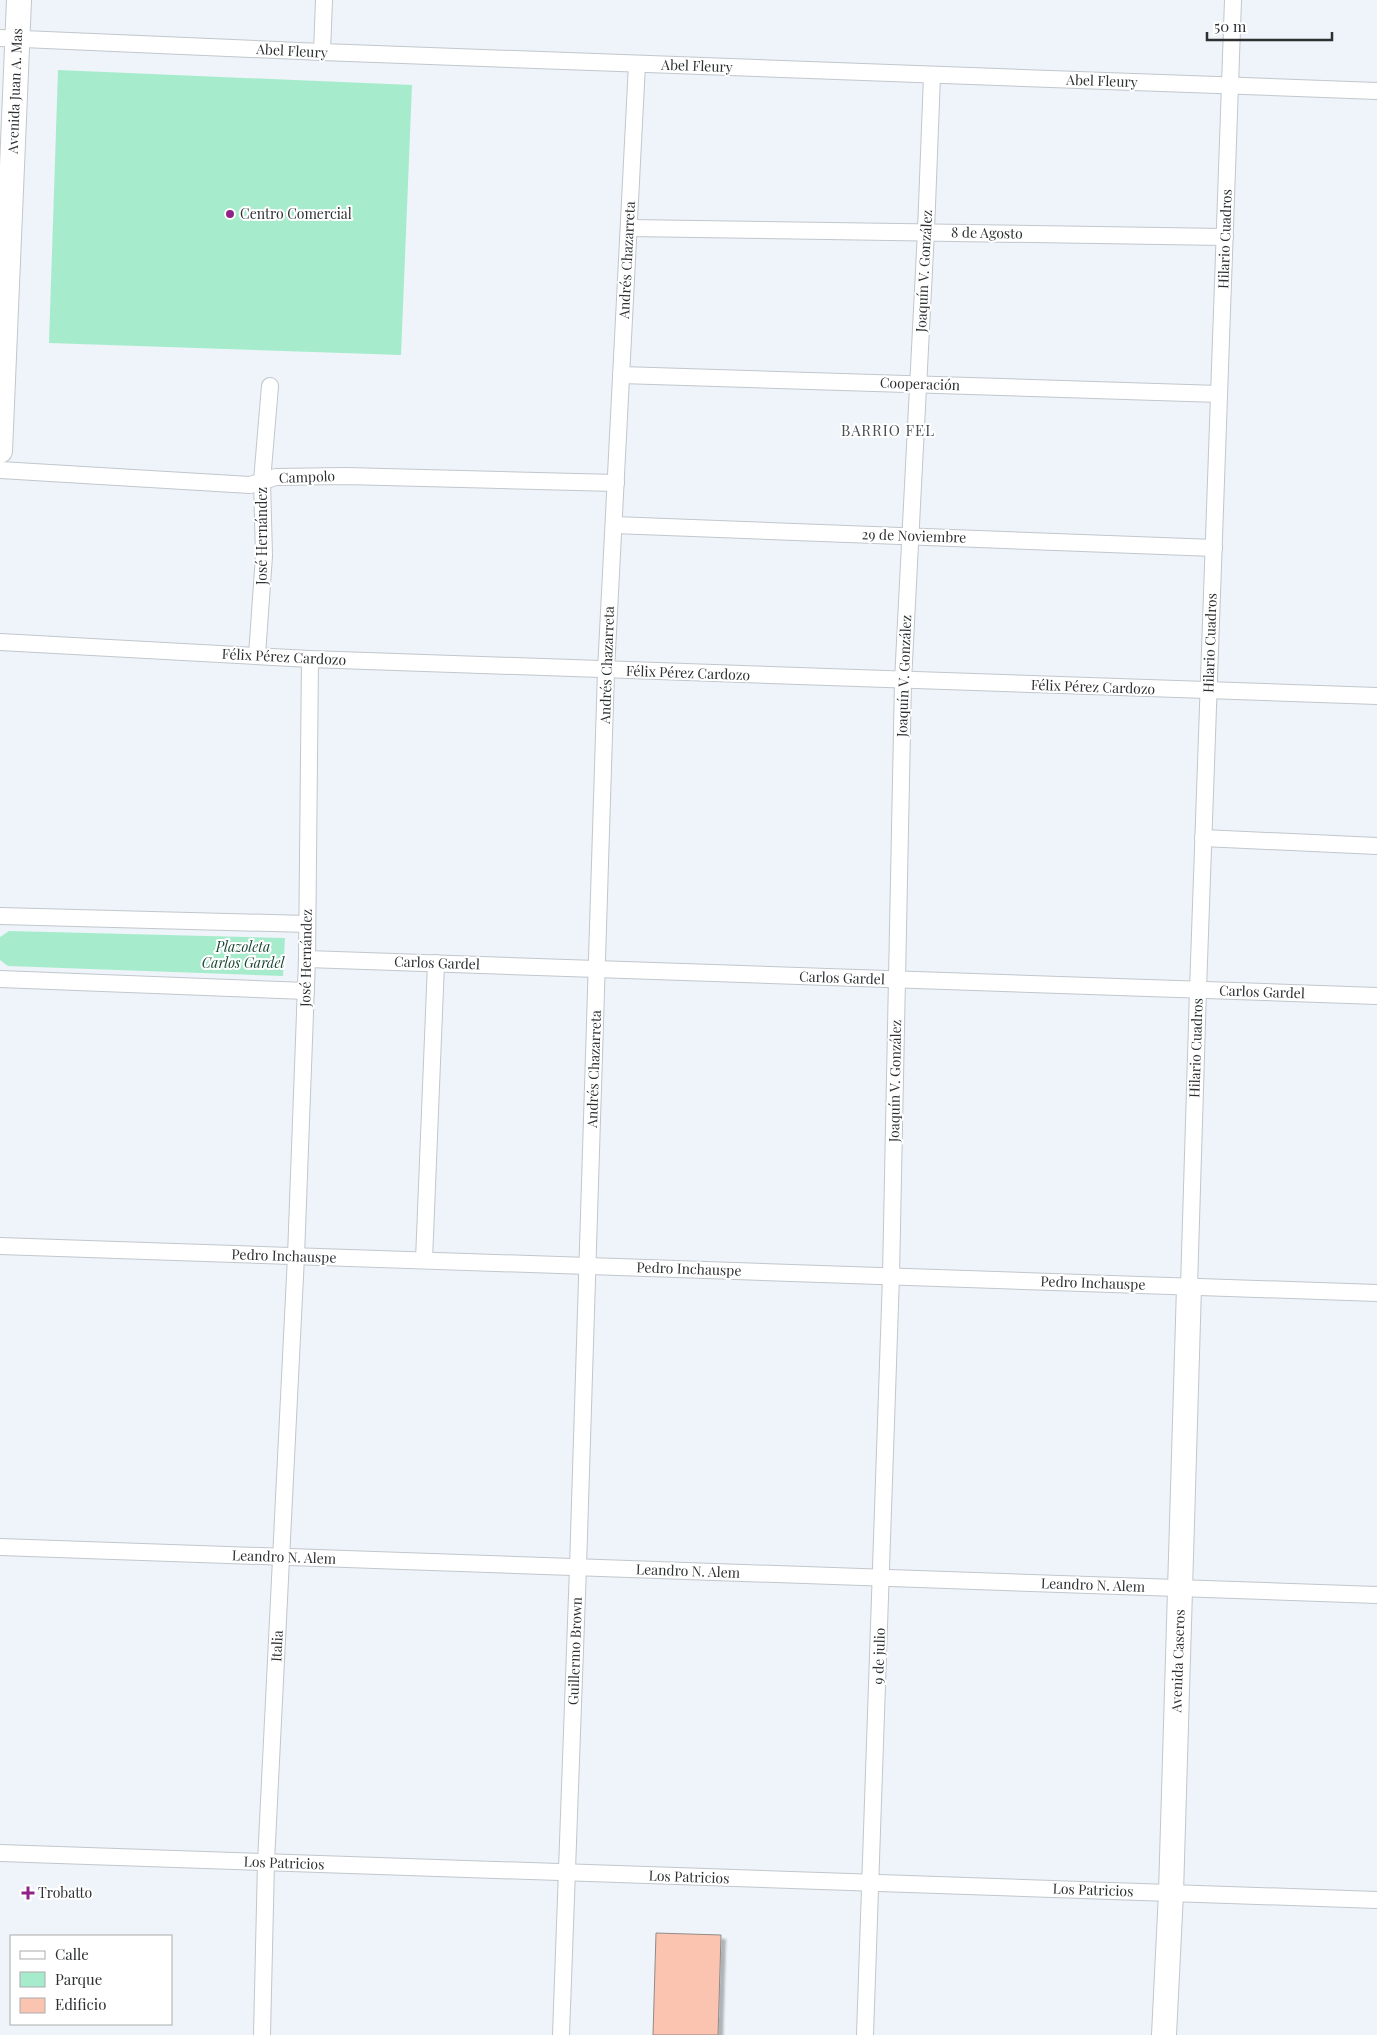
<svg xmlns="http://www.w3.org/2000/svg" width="1377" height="2035" font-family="'Playfair Display',serif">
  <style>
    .green { fill: #a6eccc }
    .building { fill: #fbc4b1; stroke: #928b88; filter: url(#shadow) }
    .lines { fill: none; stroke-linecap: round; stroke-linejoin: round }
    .street-casing { stroke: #c1c7cc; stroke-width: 18 }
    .secondary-casing { stroke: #c1c7cc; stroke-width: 26 }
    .street { stroke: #fff; stroke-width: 16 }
    .secondary { stroke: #fff; stroke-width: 24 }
    .poi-dot { fill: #902385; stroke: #fff; stroke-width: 2 }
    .labels { text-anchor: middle; stroke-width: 4; stroke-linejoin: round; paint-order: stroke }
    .street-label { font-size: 14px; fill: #2d2f31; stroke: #fff }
    .poi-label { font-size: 14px; fill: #2d2f31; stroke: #fff; text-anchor: start }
    .park-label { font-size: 14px; font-style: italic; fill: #1a4735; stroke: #fff }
    .neighbourhood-label { font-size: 15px; letter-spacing: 1px; fill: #494e52; stroke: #fff }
  </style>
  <defs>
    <filter id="shadow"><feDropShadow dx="4.5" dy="4.5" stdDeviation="1" flood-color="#0004"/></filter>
  </defs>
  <rect width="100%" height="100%" fill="#eef4f9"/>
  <g class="green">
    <polygon points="58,70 412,85 401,355 49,343"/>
    <polygon points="9,931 285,938 283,976 8,966 0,960 0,937"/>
  </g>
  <polygon class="building" points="656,1933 721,1935 718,2035 653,2035"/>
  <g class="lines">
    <defs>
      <g id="street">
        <polyline points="0,38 322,52 1377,91"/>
        <polyline points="322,52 324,0"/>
        <polyline points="629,228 1225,237"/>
        <polyline points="621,375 1219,394"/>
        <polyline points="0,470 250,485 276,477 346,476 616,483"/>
        <polyline points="614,525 1214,548"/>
        <polyline points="0,642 310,659 1377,696"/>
        <polyline points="257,655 264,556 262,481 270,386"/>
        <polyline points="1203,838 1377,846"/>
        <polyline points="0,916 307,924"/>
        <polyline points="307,959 1377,996"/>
        <polyline points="0,979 306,991"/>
        <polyline points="0,1246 1377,1293"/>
        <polyline points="424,1260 436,963"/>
        <polyline points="1189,1287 1198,990 1233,0"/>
        <polyline points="0,1547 1377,1595"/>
        <polyline points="0,1853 1377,1900"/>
        <polyline points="262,2035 266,1862 296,1256 307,959 310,659"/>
        <polyline points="561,2035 578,1567 606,671 637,64"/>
        <polyline points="865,2035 891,1276 903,681 926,231 932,76"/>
      </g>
      <g id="secondary">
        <polyline points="0,451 19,0"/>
        <polyline points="1164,2035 1171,1893 1189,1287"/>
      </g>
    </defs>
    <use href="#street" class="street-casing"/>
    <use href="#secondary" class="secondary-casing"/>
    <use href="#street" class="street"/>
    <use href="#secondary" class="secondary"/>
  </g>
  <g class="poi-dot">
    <circle cx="230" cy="214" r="5"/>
    <path d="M25.5 1885.5h5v5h5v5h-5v5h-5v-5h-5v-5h5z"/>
  </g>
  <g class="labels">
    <g class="street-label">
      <text transform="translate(292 51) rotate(3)" y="5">Abel Fleury</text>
      <text transform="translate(697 66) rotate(2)" y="5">Abel Fleury</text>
      <text transform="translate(1102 81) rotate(2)" y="5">Abel Fleury</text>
      <text transform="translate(15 91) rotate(-88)" y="5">Avenida Juan A. Mas</text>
      <text transform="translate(987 233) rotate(1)" y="5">8 de Agosto</text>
      <text transform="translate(1225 239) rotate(-88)" y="5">Hilario Cuadros</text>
      <text transform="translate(627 260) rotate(-87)" y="5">Andrés Chazarreta</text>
      <text transform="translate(924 271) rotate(-87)" y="5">Joaquín V. González</text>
      <text transform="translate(920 384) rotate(2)" y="5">Cooperación</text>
      <text transform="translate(307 477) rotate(-2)" y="5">Campolo</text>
      <text transform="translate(262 536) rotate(-90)" y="5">José Hernández</text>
      <text transform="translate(914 536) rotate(2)" y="5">29 de Noviembre</text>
      <text transform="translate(1210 643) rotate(-88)" y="5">Hilario Cuadros</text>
      <text transform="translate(284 657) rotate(3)" y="5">Félix Pérez Cardozo</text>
      <text transform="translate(607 665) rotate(-88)" y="5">Andrés Chazarreta</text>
      <text transform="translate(688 673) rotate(2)" y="5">Félix Pérez Cardozo</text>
      <text transform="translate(904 676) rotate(-88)" y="5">Joaquín V. González</text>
      <text transform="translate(1093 687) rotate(2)" y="5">Félix Pérez Cardozo</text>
      <text transform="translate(306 958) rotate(-89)" y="5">José Hernández</text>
      <text transform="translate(437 963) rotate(2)" y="5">Carlos Gardel</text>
      <text transform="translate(842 978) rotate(2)" y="5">Carlos Gardel</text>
      <text transform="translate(1262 992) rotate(2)" y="5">Carlos Gardel</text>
      <text transform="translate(1196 1048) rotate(-88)" y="5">Hilario Cuadros</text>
      <text transform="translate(594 1069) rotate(-88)" y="5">Andrés Chazarreta</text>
      <text transform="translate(895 1081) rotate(-89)" y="5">Joaquín V. González</text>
      <text transform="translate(284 1256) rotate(2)" y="5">Pedro Inchauspe</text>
      <text transform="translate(689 1269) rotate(2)" y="5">Pedro Inchauspe</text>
      <text transform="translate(1093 1283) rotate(2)" y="5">Pedro Inchauspe</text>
      <text transform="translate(284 1557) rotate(2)" y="5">Leandro N. Alem</text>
      <text transform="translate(688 1571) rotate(2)" y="5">Leandro N. Alem</text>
      <text transform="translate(1093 1585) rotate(2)" y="5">Leandro N. Alem</text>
      <text transform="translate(277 1646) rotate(-87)" y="5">Italia</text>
      <text transform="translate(575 1651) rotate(-88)" y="5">Guillermo Brown</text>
      <text transform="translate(879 1656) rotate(-88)" y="5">9 de julio</text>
      <text transform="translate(1178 1661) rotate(-88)" y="5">Avenida Caseros</text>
      <text transform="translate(284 1863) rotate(2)" y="5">Los Patricios</text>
      <text transform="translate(689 1877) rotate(2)" y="5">Los Patricios</text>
      <text transform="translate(1093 1890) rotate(2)" y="5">Los Patricios</text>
    </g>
    <g class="poi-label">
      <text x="240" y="219">Centro Comercial</text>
      <text x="38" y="1898">Trobatto</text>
    </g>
    <g class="park-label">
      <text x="243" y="952">Plazoleta<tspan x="243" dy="16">Carlos Gardel</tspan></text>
    </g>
    <g class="neighbourhood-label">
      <text x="888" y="436">BARRIO FEL</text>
    </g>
  </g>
  <rect x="10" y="1935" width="162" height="90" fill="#ffffff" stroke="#abacad"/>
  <rect x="20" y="1951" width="25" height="8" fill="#ffffff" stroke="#abacad"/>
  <text x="55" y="1960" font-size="15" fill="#2d2f31">Calle</text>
  <rect x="20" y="1972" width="25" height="15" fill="#a6eccc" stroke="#abacad"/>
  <text x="55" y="1985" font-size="15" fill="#2d2f31">Parque</text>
  <rect x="20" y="1998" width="25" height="15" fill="#fbc4b1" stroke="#abacad"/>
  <text x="55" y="2010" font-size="15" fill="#2d2f31">Edificio</text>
  <path d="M1207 32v8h125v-8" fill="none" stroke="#2d2f31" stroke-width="2.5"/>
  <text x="1214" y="32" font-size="15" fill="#2d2f31" stroke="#ffffff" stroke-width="4" paint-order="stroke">50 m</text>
</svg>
